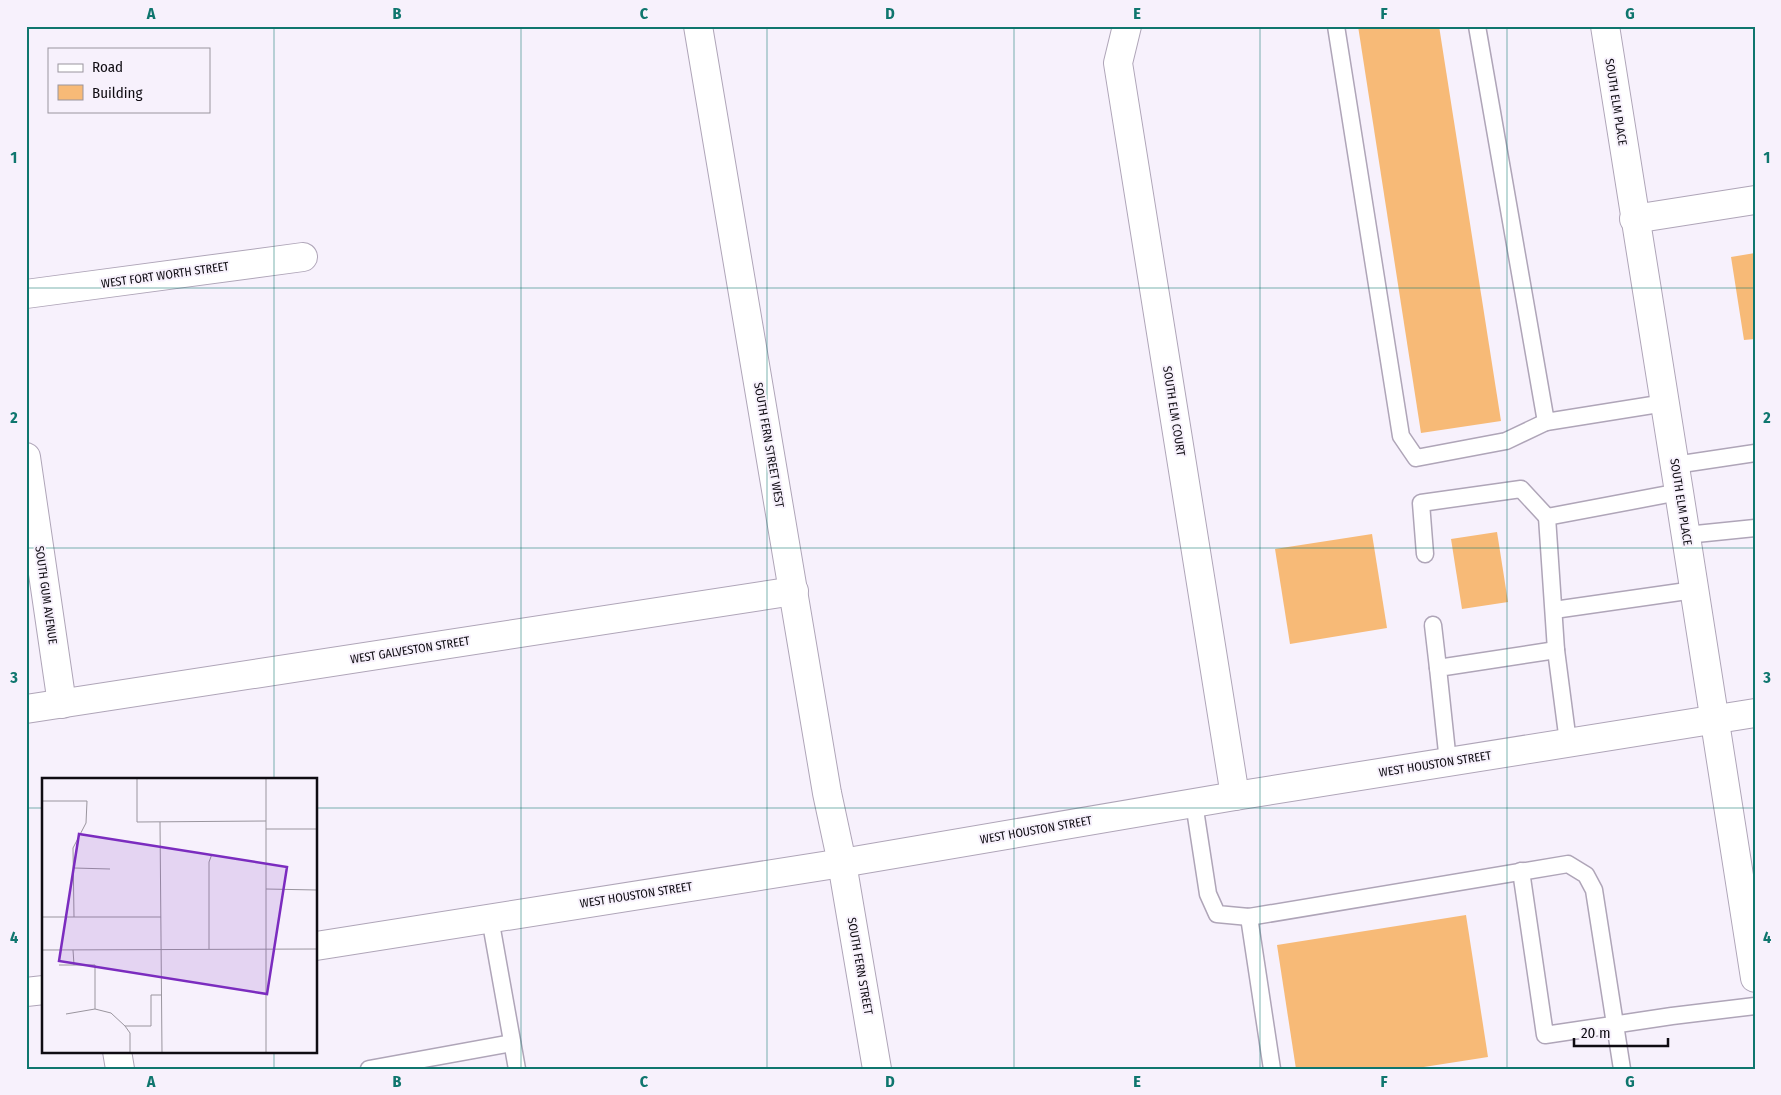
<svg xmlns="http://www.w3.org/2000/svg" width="1781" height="1095" font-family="'Fira Sans Condensed',sans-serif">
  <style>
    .building { fill: #f7ba77 }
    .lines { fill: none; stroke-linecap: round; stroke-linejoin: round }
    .lane-casing { stroke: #afa5b8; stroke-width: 19 }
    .street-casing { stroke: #afa5b8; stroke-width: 30 }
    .secondary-casing { stroke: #afa5b8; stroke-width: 30 }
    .primary-casing { stroke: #afa5b8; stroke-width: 30 }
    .lane { stroke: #fff; stroke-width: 16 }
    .street { stroke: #fff; stroke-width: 28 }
    .secondary { stroke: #fff; stroke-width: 28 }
    .primary { stroke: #fff; stroke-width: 28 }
    .grid { fill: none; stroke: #0f766e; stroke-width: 1; stroke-opacity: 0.55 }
    .labels { text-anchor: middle; stroke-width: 4; stroke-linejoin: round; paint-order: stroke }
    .street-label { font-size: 12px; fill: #0f0c12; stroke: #f7f1fc }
    .inset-road { fill: none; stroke: #9a959e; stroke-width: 1 }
    .view { fill: #7b2cbf; fill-opacity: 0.15; stroke: #7b2cbf; stroke-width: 2.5 }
    .inset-edge { fill: none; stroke: #0f0c12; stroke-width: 2.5 }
    .neatline { fill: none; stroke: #0f766e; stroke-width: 2 }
    .grid-label { font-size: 16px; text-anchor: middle; font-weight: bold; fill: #0f766e }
  </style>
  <rect width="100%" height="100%" fill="#f7f1fc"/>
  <g class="building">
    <polygon points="1358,26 1439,26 1501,421 1421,433"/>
    <polygon points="1755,253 1755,339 1744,340 1731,257"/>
    <polygon points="1497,532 1508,602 1462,609 1451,539"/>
    <polygon points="1372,534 1387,628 1290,644 1275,549"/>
    <polygon points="1466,915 1488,1057 1411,1069 1296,1069 1277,945"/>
  </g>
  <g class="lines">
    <defs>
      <g id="lane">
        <polyline points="1336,26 1401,436 1416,458 1506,441 1546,422"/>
        <polyline points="1477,26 1546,422 1665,403"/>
        <polyline points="1675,465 1755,453"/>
        <polyline points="1686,535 1755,528"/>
        <polyline points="1425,554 1421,503 1521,489 1547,517"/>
        <polyline points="1554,610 1694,590"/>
        <polyline points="1433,625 1438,668"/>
        <polyline points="1568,742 1556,650 1547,517 1679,492"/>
        <polyline points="1448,762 1438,668 1556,650"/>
        <polyline points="1194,803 1208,894 1217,914 1249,917 1568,864 1586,875 1594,890 1622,1069"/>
        <polyline points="1521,871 1545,1035 1672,1016 1755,1006"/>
        <polyline points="1249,917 1272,1069"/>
        <polyline points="490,918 517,1069"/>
        <polyline points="369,1069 512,1043"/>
      </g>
      <g id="street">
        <polyline points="698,26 827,793 842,863 877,1069"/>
        <polyline points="1127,26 1118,63 1235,796"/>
        <polyline points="1634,219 1755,200"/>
        <polyline points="26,294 303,257"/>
        <polyline points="26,457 62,704"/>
        <polyline points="26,709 794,591"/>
        <polyline points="117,1051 120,1069"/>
      </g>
      <g id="secondary">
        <polyline points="316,946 842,863 1235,796 1755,713"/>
        <polyline points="26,992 44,990"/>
      </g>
      <polyline id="primary" points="1605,26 1679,492 1755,978"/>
    </defs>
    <use href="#lane" class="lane-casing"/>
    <use href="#street" class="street-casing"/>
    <use href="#secondary" class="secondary-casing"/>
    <use href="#primary" class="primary-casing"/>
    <use href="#lane" class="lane"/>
    <use href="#street" class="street"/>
    <use href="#secondary" class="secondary"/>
    <use href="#primary" class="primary"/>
  </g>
  <path class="grid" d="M274,26V779M521,26V1069M767,26V1069M1014,26V1069M1260,26V1069M1507,26V1069M26,288H1755M26,548H1755M26,808H44M316,808H1755M274,1051V1069"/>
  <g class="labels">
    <g class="street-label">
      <text transform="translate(1616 102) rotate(81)" y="4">SOUTH ELM PLACE</text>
      <text transform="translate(165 275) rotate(-8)" y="4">WEST FORT WORTH STREET</text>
      <text transform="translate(1174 411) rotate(81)" y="4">SOUTH ELM COURT</text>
      <text transform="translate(769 445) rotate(80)" y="4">SOUTH FERN STREET WEST</text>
      <text transform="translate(1681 502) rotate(81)" y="4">SOUTH ELM PLACE</text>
      <text transform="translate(46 595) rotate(82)" y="4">SOUTH GUM AVENUE</text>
      <text transform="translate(410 650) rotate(-9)" y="4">WEST GALVESTON STREET</text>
      <text transform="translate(1435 764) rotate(-9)" y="4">WEST HOUSTON STREET</text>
      <text transform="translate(1036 830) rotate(-10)" y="4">WEST HOUSTON STREET</text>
      <text transform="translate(636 895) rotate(-9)" y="4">WEST HOUSTON STREET</text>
      <text transform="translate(860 966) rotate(80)" y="4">SOUTH FERN STREET</text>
    </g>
  </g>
  <g transform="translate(42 778)">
    <rect width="275" height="275" fill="#f7f1fc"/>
    <path class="inset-road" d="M95,0V44L224,43M0,23H45L44,45L31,70L32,139M118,44L120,275M224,51H275M32,90L68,91M224,111L275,112M0,139H119M167,171V84L170,76M0,172L275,171M31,172L32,187M17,187H53V231L24,236M53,231L69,235L83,248L88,255V275M83,248H109V217H120M224,275V0"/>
    <path class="view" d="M37,56L245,89L225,216L17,183Z"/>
    <rect width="275" height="275" class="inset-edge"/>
  </g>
  <rect width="1781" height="1095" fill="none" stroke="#f7f1fc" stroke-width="55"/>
  <rect x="48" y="48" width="162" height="65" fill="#f7f1fc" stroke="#9a959e"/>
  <rect x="58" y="64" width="25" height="8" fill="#ffffff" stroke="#9a959e"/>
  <text x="92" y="72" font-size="15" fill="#0f0c12">Road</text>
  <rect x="58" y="85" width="25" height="15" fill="#f7ba77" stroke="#9a959e"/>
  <text x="92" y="98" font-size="15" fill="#0f0c12">Building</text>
  <path d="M1574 1038v8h94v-8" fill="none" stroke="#0f0c12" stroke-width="2.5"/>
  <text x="1581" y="1038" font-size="15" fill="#0f0c12" stroke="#f7f1fc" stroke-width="4" paint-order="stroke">20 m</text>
  <rect x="28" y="28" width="1726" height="1040" class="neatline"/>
  <g class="grid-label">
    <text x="151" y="19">A</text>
    <text x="397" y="19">B</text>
    <text x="644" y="19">C</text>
    <text x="890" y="19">D</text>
    <text x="1137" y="19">E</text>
    <text x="1384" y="19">F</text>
    <text x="1630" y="19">G</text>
    <text x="14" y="163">1</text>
    <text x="1767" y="163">1</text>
    <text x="14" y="423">2</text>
    <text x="1767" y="423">2</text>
    <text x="14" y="683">3</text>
    <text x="1767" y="683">3</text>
    <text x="14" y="943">4</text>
    <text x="1767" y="943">4</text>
    <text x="151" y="1087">A</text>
    <text x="397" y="1087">B</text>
    <text x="644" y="1087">C</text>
    <text x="890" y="1087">D</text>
    <text x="1137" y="1087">E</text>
    <text x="1384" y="1087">F</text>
    <text x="1630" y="1087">G</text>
  </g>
</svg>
